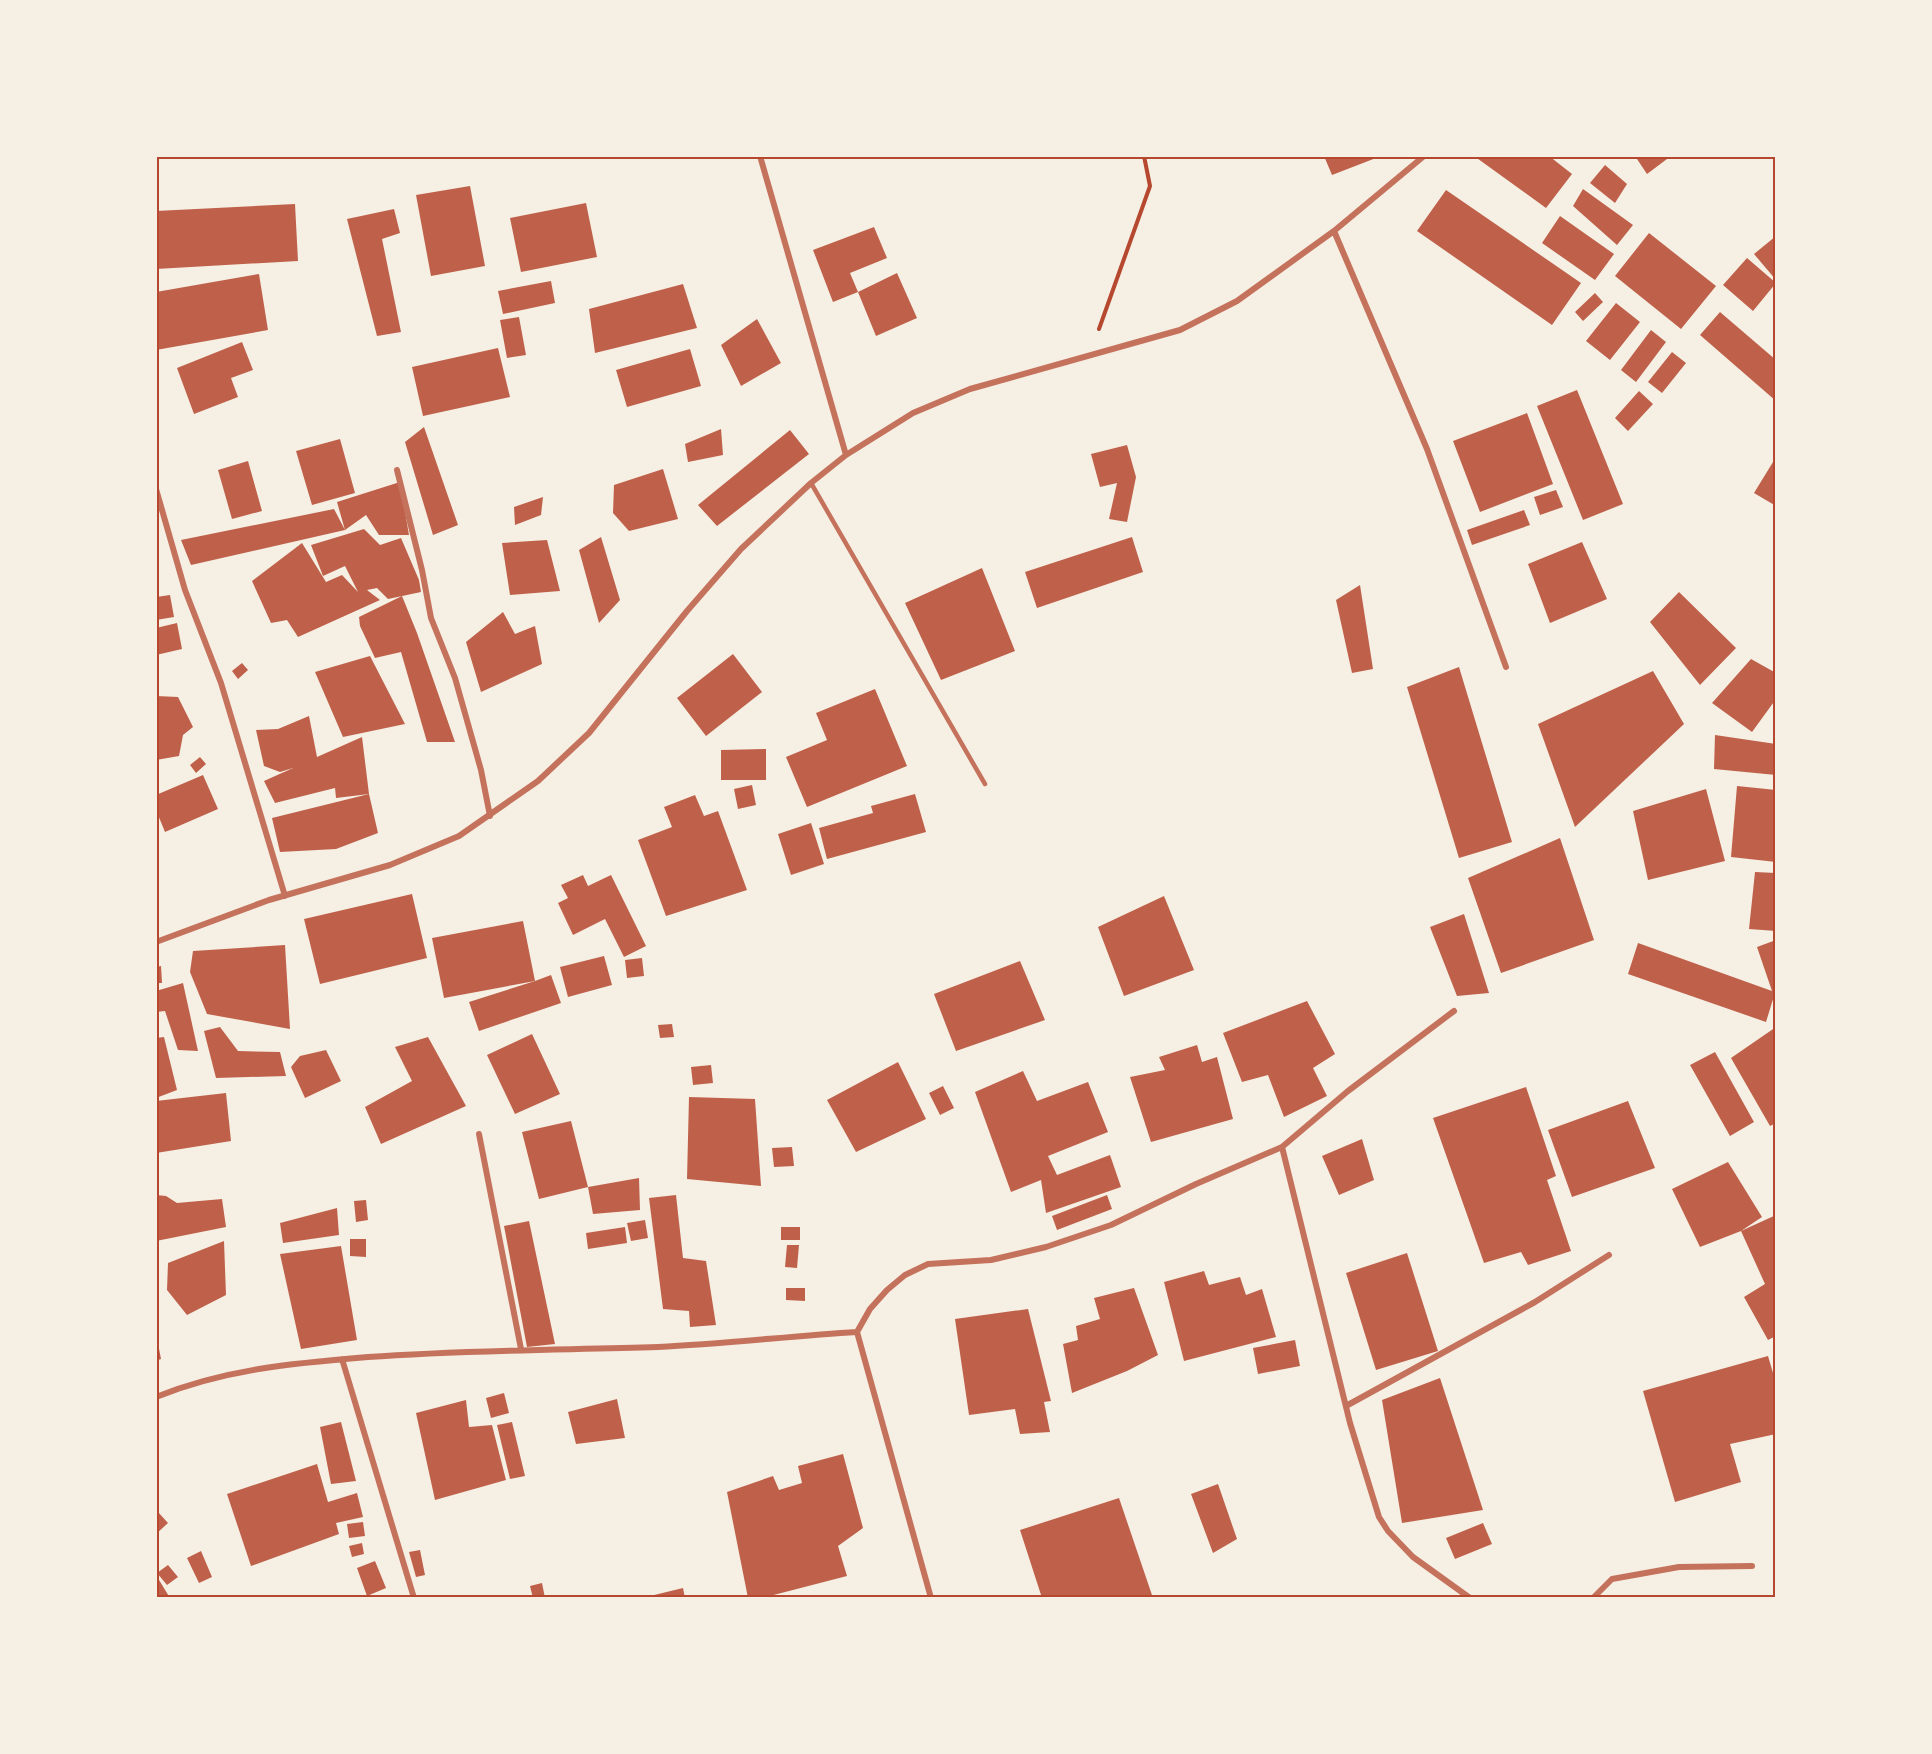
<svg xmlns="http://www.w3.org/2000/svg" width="1932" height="1754" font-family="Spectral,serif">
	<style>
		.building { fill: #bf614a }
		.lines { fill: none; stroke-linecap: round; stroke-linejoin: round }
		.path { stroke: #b5482f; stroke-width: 4 }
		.service { stroke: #c5725c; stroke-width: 4.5 }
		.minor { stroke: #c5725c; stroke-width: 6 }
		.neatline { fill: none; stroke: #b5482f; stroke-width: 2 }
	</style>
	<rect width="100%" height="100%" fill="#f6efe4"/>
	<!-- building -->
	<path class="building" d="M1324,156H1375L1376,158L1332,175Z
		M1474,156H1549L1572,174L1546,208Z
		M1635,156H1671L1647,174Z
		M1605,165L1627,184L1615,203L1590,183Z
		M470,186L485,266L431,276L416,195Z
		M1583,189L1633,225L1617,245L1573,206Z
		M1446,190L1581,283L1552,325L1417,231Z
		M586,203L597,257L521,272L510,218Z
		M295,204L298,261L156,269V211Z
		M394,209L400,233L382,239L401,332L377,336L347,219Z
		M1560,216L1614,254L1595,280L1542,243Z
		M874,227L887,258L850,273L858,292L833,302L813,250Z
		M1649,233L1716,286L1681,329L1615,276Z
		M1776,236V280L1754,254Z
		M1747,258L1776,283L1753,311L1723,285Z
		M897,273L917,318L876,336L858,292Z
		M259,274L268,330L156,350V292Z
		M551,281L555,303L503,314L498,291Z
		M683,284L697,328L595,353L589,309Z
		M1595,293L1603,302L1583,321L1575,312Z
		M1616,303L1640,322L1610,360L1586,341Z
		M1720,312L1776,360V401L1700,335Z
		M519,317L526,355L507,358L500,320Z
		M757,319L781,363L741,386L721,345Z
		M1651,330L1666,342L1636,382L1621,370Z
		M242,342L253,370L231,378L238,397L194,414L177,368Z
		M498,348L510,397L423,416L412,367Z
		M690,349L701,386L627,407L616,370Z
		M1672,352L1686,363L1662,393L1648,382Z
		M1577,390L1623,504L1583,520L1537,406Z
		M1639,391L1653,404L1628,431L1615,418Z
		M1527,413L1553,484L1480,512L1453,441Z
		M424,427L458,525L433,535L405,442Z
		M721,429L723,455L688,462L685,444Z
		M790,430L809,454L717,526L698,505Z
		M340,439L355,493L312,505L296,451Z
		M1127,445L1136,477L1127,522L1109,519L1117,483L1100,487L1091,454Z
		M248,461L262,511L232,519L218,470Z
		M1773,462L1776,463V506L1754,493Z
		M663,469L678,519L629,531L613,513L614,485Z
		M400,482L409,535H379L366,515L345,530L191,565L181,540L334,509L345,530L337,502Z
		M1556,490L1563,507L1540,515L1534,497Z
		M543,497L541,515L515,525L514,507Z
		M1524,510L1530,525L1472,545L1467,530Z
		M364,529L380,545L401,538L419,580L421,592L388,599L377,588L367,590L380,600L298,637L287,620L271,623L252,581L302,543L326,582L342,575L358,592L345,566L323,576L311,545Z
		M601,537L620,600L599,623L579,550Z
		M1132,537L1143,572L1037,608L1025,572Z
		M547,540L560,591L510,595L502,543Z
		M1582,542L1607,599L1550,623L1528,564Z
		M982,568L1015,651L941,680L905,603Z
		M1360,585L1373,669L1352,673L1336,600Z
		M1679,592L1736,648L1700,685L1650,622Z
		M170,595L174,617L156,620V597Z
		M402,596L417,633L455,742H427L401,652L375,658L360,626L359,617Z
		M503,612L515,634L535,626L542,664L481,692L466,642Z
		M177,623L182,649L156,655V628Z
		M733,654L762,692L706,736L677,698Z
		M370,656L405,724L343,737L315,672Z
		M1751,659L1776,673V699L1752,732L1712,703Z
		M242,663L248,670L238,679L232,671Z
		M1459,667L1512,842L1459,858L1407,687Z
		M1653,671L1684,724L1575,827L1538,724Z
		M875,689L907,766L807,807L786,757L827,740L816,713Z
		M156,696L178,697L193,727L183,735L179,756L156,760Z
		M309,716L317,757L362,737L369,794L336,798L335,788L275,803L264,781L293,768L280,772L264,766L256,730L278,729Z
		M1715,735L1776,744V775L1714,769Z
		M766,749V780H721V750Z
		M200,757L206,764L196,773L190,765Z
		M203,775L218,809L165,832L156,810V795Z
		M752,785L756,805L738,809L734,789Z
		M1737,786L1776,790V862L1731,857Z
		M1706,789L1725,861L1648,880L1633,811Z
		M369,794L378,833L336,849L280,852L272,818Z
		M915,794L926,832L827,859L819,828L873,813L871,806Z
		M695,795L704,816L718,811L747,890L666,916L638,840L672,827L664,807Z
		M811,823L824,864L791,875L778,834Z
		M1560,838L1594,940L1501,973L1468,878Z
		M1755,872L1776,873V931L1749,929Z
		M583,875L588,886L611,875L646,946L624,957L605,919L573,935L558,903L568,898L561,885Z
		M412,894L427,958L320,984L304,919Z
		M1164,896L1194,970L1124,996L1098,927Z
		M1464,914L1489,993L1457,996L1430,927Z
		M523,921L535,981L551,975L561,1003L479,1031L469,1002L535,981L444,998L432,938Z
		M1776,940V1000L1774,996L1766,1022L1628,974L1638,943L1772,991L1757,947Z
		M285,945L290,1029L207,1014L190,972L193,951Z
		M604,956L612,985L568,997L560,967Z
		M642,958L644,976L627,978L625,960Z
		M1020,961L1045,1020L956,1051L934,994Z
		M161,966L162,983H156V967Z
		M183,983L198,1051L178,1050L165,1011L156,1012V991Z
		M1307,1001L1335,1054L1313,1068L1327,1096L1284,1117L1268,1075L1242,1082L1223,1033Z
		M672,1024L674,1037L660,1038L658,1025Z
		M220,1027L238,1051L280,1052L286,1076L216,1078L204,1031Z
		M1776,1027V1123L1770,1126L1731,1058Z
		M532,1034L560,1094L515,1114L487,1055Z
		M164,1037L177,1090L156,1098V1038Z
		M428,1037L466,1106L381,1144L365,1107L412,1081L395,1047Z
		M1197,1045L1202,1062L1217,1057L1233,1119L1151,1142L1130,1077L1165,1070L1159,1057Z
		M326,1050L341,1081L305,1098L291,1067L300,1056Z
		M1715,1052L1754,1122L1730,1136L1690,1065Z
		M898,1062L926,1119L856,1152L827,1100Z
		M711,1065L713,1083L693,1085L691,1067Z
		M1023,1071L1037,1101L1088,1082L1108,1132L1048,1156L1057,1175L1110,1155L1121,1187L1046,1213L1041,1180L1011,1192L975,1092Z
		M943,1086L954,1108L940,1115L929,1093Z
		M1526,1087L1556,1176L1547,1180L1571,1251L1528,1265L1521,1252L1484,1263L1433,1118Z
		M226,1093L231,1141L156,1153V1101Z
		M689,1097L755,1099L761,1186L687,1179Z
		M1628,1101L1655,1168L1572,1197L1548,1130Z
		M571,1121L588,1187L539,1199L522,1132Z
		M1362,1139L1374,1180L1339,1195L1322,1156Z
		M792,1147L794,1166L774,1167L772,1148Z
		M1728,1162L1762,1217L1741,1231L1700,1247L1672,1189Z
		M639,1178L640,1210L593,1214L588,1187Z
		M156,1195L166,1196L177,1203L222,1199L226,1227L156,1241Z
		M676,1195L683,1258L706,1261L716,1325L690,1327L689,1311L663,1309L649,1198Z
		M1107,1195L1112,1209L1057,1230L1052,1216Z
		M366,1200L368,1220L356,1222L354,1201Z
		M337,1208L339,1235L283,1243L280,1223Z
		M1776,1215V1336L1768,1340L1744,1297L1765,1284L1741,1231Z
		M645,1220L648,1238L631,1241L627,1223Z
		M529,1221L555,1344L527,1347L504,1226Z
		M625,1227L627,1243L588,1249L586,1233Z
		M781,1227H800V1240H781Z
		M350,1239H366V1257L350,1256Z
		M224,1241L226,1295L187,1315L167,1290L168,1263Z
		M787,1245H799L797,1268L785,1267Z
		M341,1246L357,1340L301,1349L280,1254Z
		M1407,1253L1438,1351L1376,1370L1346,1273Z
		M1204,1271L1209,1285L1240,1277L1246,1295L1262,1289L1276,1337L1184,1361L1164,1282Z
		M786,1288H805V1301L786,1300Z
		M1134,1288L1158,1355L1127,1371L1072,1393L1063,1344L1078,1340L1076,1326L1100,1319L1094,1298Z
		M1028,1309L1051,1401L1044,1402L1050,1432L1020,1434L1015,1409L969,1415L955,1319Z
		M156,1333L161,1359L156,1361Z
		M1295,1340L1300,1366L1258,1374L1253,1348Z
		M1768,1356L1776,1383V1434L1730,1444L1741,1482L1675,1502L1643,1391Z
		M1440,1378L1483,1510L1402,1523L1382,1400Z
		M504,1393L509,1413L491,1418L486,1398Z
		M617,1399L625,1438L576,1444L568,1412Z
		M466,1400L469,1427L492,1425L506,1480L435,1500L416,1413Z
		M341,1422L356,1481L331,1484L320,1427Z
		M512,1422L525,1476L510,1479L497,1425Z
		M843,1454L863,1528L838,1546L847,1576L762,1598H748L727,1492L773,1476L779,1490L802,1483L798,1466Z
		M317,1464L328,1502L357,1493L363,1517L336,1523L339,1534L251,1566L227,1494Z
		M1218,1484L1237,1539L1213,1553L1191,1494Z
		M1119,1498L1153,1598H1042L1020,1530Z
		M158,1512L168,1523L156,1534V1514Z
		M363,1522L365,1536L349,1538L347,1524Z
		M1483,1523L1492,1544L1455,1559L1446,1538Z
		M362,1543L364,1554L352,1557L349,1546Z
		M420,1550L425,1575L416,1577L409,1552Z
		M201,1551L212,1577L199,1583L187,1558Z
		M375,1561L386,1588L367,1596L357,1568Z
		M168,1565L178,1577L167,1585L157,1573Z
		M156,1575L170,1598H156Z
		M542,1583L545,1598H533L530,1586Z
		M683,1588L685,1598H646V1597Z"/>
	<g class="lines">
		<!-- path -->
		<path class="path" d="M1099,329L1150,186L1144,156"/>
		<!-- service -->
		<path class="service" d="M811,483L985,784"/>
		<!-- minor -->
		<path class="minor" d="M760,156L846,455
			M1334,231L1427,449L1506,667
			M397,470L422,570L431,618L455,678L481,770L490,816
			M156,489L185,590L221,683L285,896
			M156,942L269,900L390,865L459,836L538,781L589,733L687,611L741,549L811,483L846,455L913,413L970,389L1180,330L1237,301L1334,231L1424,156
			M479,1134L521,1349
			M1282,1147L1350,1423L1379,1517L1388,1531L1413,1557L1470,1598
			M342,1359L414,1598
			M156,1397C225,1369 295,1363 368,1357C465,1350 561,1350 658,1347C725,1344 791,1336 857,1332
			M1346,1406L1535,1302L1609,1255
			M931,1598L857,1332L870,1309L887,1290L905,1275L928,1264L991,1260L1046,1247L1111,1225L1196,1184L1282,1147L1348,1091L1454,1011
			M1593,1598L1612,1579L1679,1567L1752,1566"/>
	</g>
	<!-- border -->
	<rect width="1932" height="1754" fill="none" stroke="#f6efe4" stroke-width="315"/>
	<rect x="158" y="158" width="1616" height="1438" class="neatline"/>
</svg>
